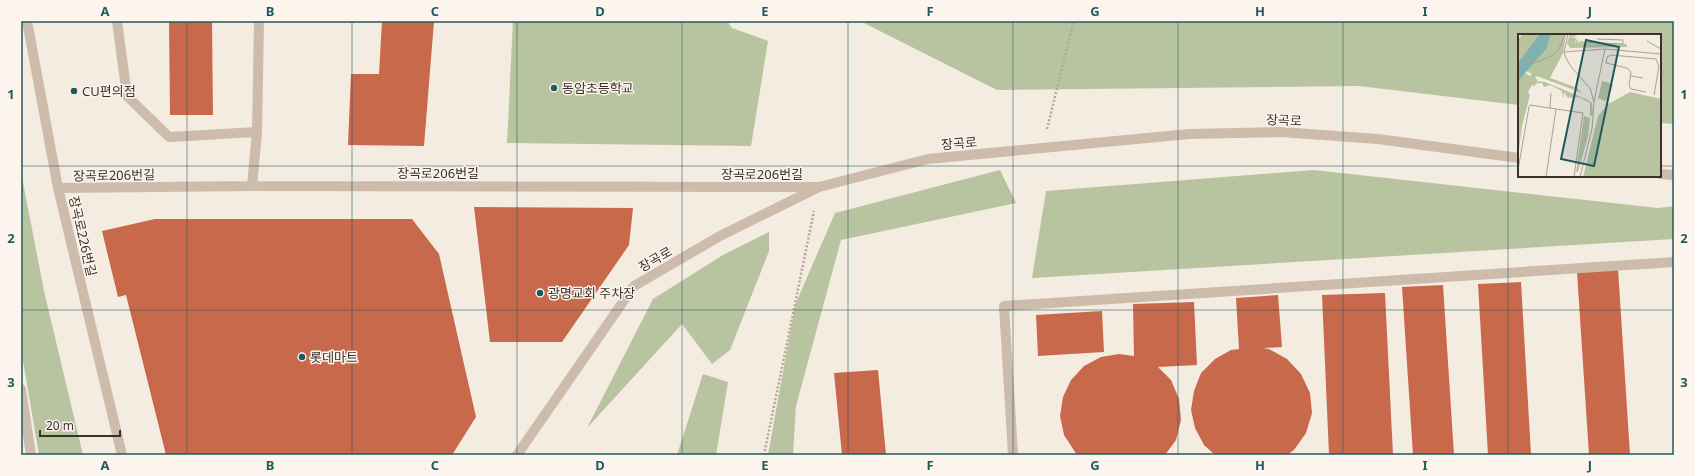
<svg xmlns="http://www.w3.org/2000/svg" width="1695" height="476" font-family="'Noto Sans','Noto Sans KR',sans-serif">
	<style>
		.green { fill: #b8c4a0 }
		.building { fill: #c8694b }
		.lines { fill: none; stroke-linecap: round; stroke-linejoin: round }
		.path { stroke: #b9a596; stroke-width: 2.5; stroke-dasharray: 2 2; stroke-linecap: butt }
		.minor { stroke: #cdbbac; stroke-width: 10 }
		.grid { fill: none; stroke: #1f5a5e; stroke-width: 1; stroke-opacity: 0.55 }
		.poi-dot { fill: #1f5a5e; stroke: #fbf5ee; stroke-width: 1.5 }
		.labels { text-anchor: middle; stroke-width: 3; stroke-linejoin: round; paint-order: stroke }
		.poi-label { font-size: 13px; fill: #3b302b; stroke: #fbf5ee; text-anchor: start }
		.street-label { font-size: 13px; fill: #3b302b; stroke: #fbf5ee }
		.inset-road { fill: none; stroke: #aaa098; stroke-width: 1 }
		.view { fill: #1f5a5e; fill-opacity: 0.15; stroke: #1f5a5e; stroke-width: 2 }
		.inset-edge { fill: none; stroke: #3b302b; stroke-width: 2 }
		.neatline { fill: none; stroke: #1f5a5e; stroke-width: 1.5 }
		.grid-label { font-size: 13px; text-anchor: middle; font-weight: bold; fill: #1f5a5e }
	</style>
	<rect width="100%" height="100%" fill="#f4ebe1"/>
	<!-- green -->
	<path class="green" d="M513,21H727L732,28L768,41L751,146L507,143Z
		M860,21H1674V124L1660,123V35H1519V105L1359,86L997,90Z
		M1000,170L1016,203L841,240L796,406L793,455H768L795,305L835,213Z
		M1314,170L1658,208L1674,206V239L1032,278L1046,191Z
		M21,172L44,291L83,455H39L21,349Z
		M769,232V251L730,350L712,364L682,324L587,428L653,299L723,255Z
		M703,374L728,382L716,455H677Z"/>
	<!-- building -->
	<path class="building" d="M169,21H212L213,115H170Z
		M382,21H434L424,146L348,145L351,74H379Z
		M474,207L633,208L629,245L562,342H490Z
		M155,219H412L439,254L476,417L452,455H166L126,295L118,297L102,231Z
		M1618,269L1630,455H1589L1577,272Z
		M1521,282L1531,455H1488L1478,284Z
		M1443,285L1454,455H1413L1402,287Z
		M1385,293L1393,455H1329L1322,295Z
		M1278,295L1282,347L1263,348L1269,349L1287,359L1301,374L1310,393L1312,413L1306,433L1294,450L1287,455H1215L1204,445L1195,428L1191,410L1194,391L1201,373L1215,359L1231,350L1239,349L1236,298Z
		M1194,302L1197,365L1158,367L1171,380L1179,399L1181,420L1176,440L1165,455H1077L1064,435L1060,416L1063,397L1071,380L1084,366L1101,357L1119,354L1134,356L1133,304Z
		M1102,311L1104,352L1038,356L1036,315Z
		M878,370L886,455H842L834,373Z"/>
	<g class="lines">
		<!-- path -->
		<path class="path" d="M1047,129L1073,24L1069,21
			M764,455L814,211"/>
		<!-- minor -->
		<path class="minor" d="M27,21L58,188L122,455
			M117,21L127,96L169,137L257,132L259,21
			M1660,174L1674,175
			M252,186L257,132
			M58,188L252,186L817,187
			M21,389L31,455
			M517,455L634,286L720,236L819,187L928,159L1189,134L1281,132L1378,139L1519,158
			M1013,455L1004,306L1674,262"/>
	</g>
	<!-- grid -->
	<path class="grid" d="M187,21V455M352,21V455M517,21V455M682,21V455M848,21V455M1013,21V455M1178,21V455M1343,21V455M1508,21V455M21,166H1519M1660,166H1674M21,310H1674"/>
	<!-- markers -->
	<g class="poi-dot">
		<circle cx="554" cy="88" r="4"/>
		<circle cx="74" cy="91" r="4"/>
		<circle cx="540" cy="293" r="4"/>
		<circle cx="302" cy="357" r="4"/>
	</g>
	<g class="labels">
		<!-- poi labels -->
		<g class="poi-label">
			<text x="562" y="93">동암초등학교</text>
			<text x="82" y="96">CU편의점</text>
			<text x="548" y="298">광명교회 주차장</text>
			<text x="310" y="362">롯데마트</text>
		</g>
		<!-- street labels -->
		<g class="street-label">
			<text transform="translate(1284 120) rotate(2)" y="5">장곡로</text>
			<text transform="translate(959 143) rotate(-5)" y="5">장곡로</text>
			<text x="438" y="178">장곡로206번길</text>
			<text x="762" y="179">장곡로206번길</text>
			<text transform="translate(114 175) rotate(-1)" y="5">장곡로206번길</text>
			<text transform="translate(83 236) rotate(77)" y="5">장곡로226번길</text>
			<text transform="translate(655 259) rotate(-30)" y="5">장곡로</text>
		</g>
	</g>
	<!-- overview -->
	<g transform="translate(1518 34)">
		<rect width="143" height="143" fill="#f4ebe1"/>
		<path d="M5,0H48L45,19L32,44L57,53L59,43L61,47L59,46V54L64,59L19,42L17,44L20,46L15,50L19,47L27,48L68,65L74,69L75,81L72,82V69L61,63L50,64L46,58L45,65L44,57L32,51L26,53L24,49H19L16,52L14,51L10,58L12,61L4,92L0,123V35L12,42L14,40L0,32V5ZM52,0L60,2L52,3L58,4L57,10L60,3V9L109,10V13L52,14L49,9ZM84,47L95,50L91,63L87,67L80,64ZM112,58L143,65V143H65L80,82L90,70ZM66,82L72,84L70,103L60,138H58Z" fill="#b8c4a0"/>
		<path d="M22,0H33L28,15L0,47V29Z" fill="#7fb0b2"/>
		<path class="inset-road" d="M50,0L46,18L48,24L54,34L72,54L76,68L74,95L62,143M129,7L143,15M61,8L105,10V6L79,5M46,18L87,15L143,20M0,27L16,29L34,22L41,15L47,0M113,42L125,44M128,58L113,55L111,51L113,38L109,34L88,29L89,23L93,21L138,25L141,32L136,61M76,67L87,15M32,74L33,59M0,136L11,73L12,71L38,75M28,143L38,75L65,79L56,143"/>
		<path class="view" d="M68,6L101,13L76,132L43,125Z"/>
		<rect width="143" height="143" class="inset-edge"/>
	</g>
	<!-- border -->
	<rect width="1695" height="476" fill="none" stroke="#fbf5ee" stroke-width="44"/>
	<!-- scale -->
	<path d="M40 430v6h80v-6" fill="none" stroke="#3b302b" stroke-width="2"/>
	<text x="46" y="430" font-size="12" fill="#3b302b" stroke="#fbf5ee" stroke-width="3" paint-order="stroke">20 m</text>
	<rect x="22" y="22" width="1651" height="432" class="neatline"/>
	<g class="grid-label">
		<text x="105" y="16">A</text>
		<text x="270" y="16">B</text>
		<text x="435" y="16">C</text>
		<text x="600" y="16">D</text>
		<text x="765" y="16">E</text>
		<text x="930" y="16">F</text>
		<text x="1095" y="16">G</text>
		<text x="1260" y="16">H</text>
		<text x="1425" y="16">I</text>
		<text x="1590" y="16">J</text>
		<text x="11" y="99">1</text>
		<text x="1684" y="99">1</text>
		<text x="11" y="243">2</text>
		<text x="1684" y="243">2</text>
		<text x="11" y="387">3</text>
		<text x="1684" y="387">3</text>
		<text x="105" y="470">A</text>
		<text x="270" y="470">B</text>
		<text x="435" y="470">C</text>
		<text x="600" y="470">D</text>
		<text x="765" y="470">E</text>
		<text x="930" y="470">F</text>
		<text x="1095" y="470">G</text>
		<text x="1260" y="470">H</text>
		<text x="1425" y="470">I</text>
		<text x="1590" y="470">J</text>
	</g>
</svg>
